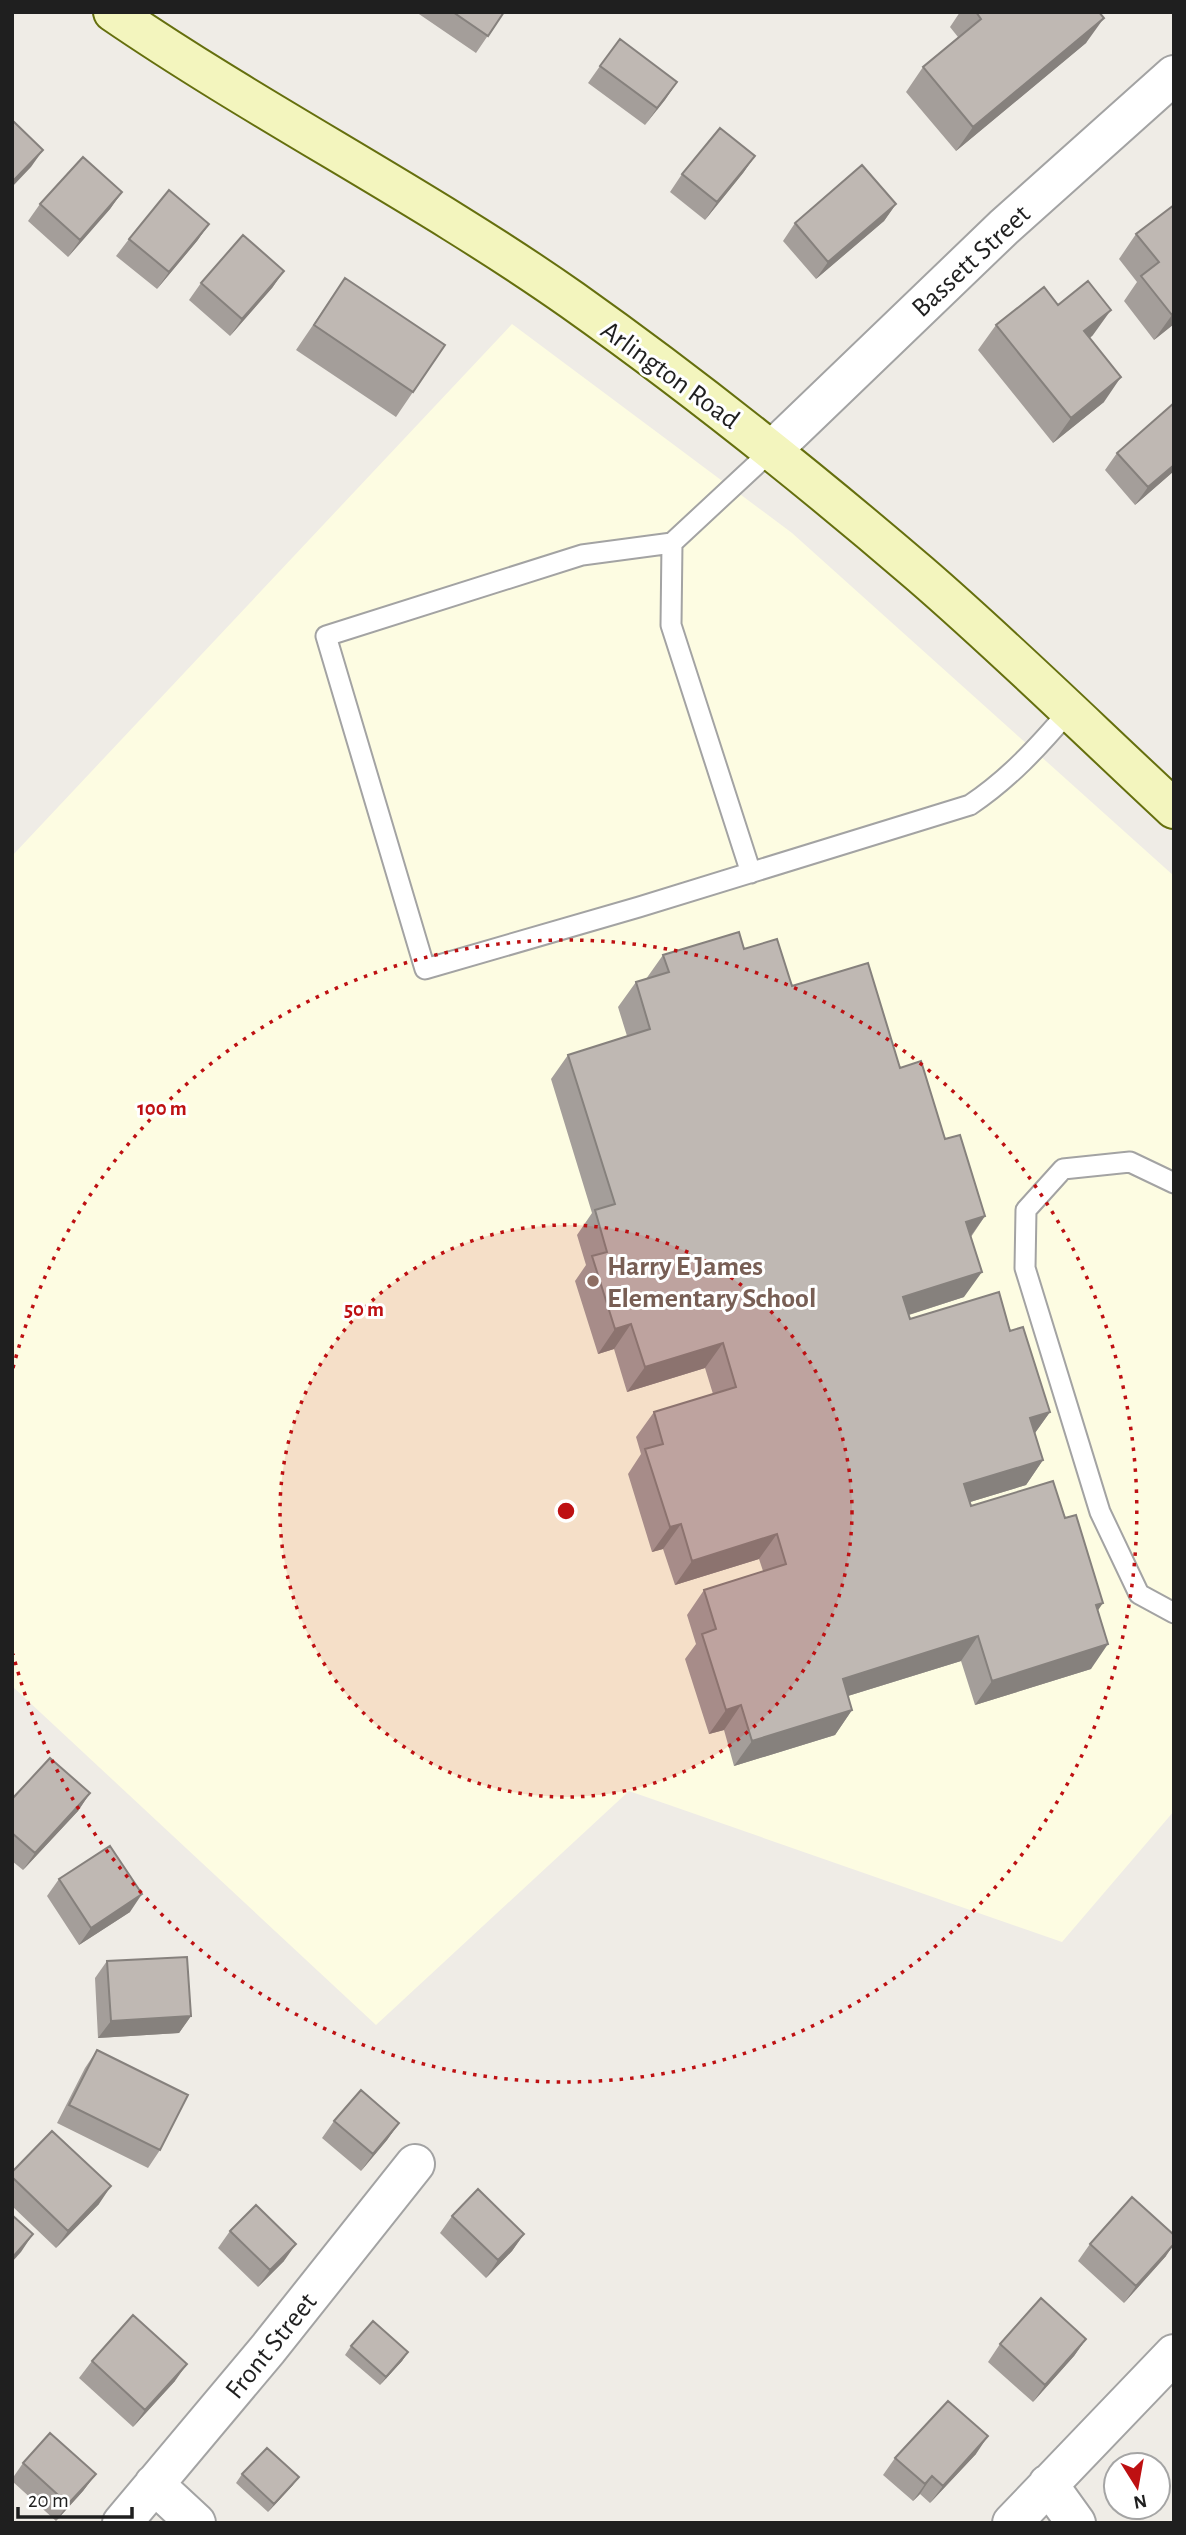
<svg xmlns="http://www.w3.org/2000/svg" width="1186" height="2535" font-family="'Alegreya Sans',sans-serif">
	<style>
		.education { fill: #fdfce2 }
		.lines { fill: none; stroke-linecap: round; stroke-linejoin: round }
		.lane-casing { stroke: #a3a3a3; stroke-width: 23 }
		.street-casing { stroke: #a3a3a3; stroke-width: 42 }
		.secondary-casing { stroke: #656f0e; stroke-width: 42 }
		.lane { stroke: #fff; stroke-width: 19 }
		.street { stroke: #fff; stroke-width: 38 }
		.secondary { stroke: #f3f5be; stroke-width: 38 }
		.wall { fill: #a49e9a }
		.shaded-wall { fill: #86817d }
		.building { fill: #bfb8b3; stroke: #86817d; stroke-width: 2 }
		.ring { fill: none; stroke: #be1012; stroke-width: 3.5; stroke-dasharray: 3.5 7 }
		.education-dot { fill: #8d6e63; stroke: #fff; stroke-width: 2.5 }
		.labels { text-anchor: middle; stroke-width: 6; stroke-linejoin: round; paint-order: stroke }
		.street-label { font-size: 28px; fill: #1f1f1f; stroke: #fff }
		.education-label { font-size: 28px; font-weight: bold; fill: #785e54; stroke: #fff; text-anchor: start }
		.centre { fill: #be1012; stroke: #fff; stroke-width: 3.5 }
		.ring-label { font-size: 21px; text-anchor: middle; font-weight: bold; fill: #be1012; stroke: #fff; stroke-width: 6; stroke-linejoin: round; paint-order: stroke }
	</style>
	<rect width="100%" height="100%" fill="#efece6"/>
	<!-- education -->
	<path class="education" d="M512,324L792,533L1174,876V1811L1062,1942L629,1791L376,2025L12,1686V856Z"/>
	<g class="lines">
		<!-- lane casing -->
		<g class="lane-casing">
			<path id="lane" d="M772,450L672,543L582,555L326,636L425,969L639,907L970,805C1009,779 1039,746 1069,711
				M672,543L671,625L751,873
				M1174,1183L1130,1162L1063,1169L1026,1210L1025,1268L1100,1512L1139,1594L1174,1613"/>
		</g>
		<!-- street casing -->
		<g class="street-casing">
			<path id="street" d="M772,450L1004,227L1174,75
				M154,2484L196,2523
				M1048,2484L1076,2523
				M122,2523L268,2349L415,2164
				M1012,2523L1174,2354"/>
		</g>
		<!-- secondary casing -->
		<g class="secondary-casing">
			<path id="secondary" d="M113,12C262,114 424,196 572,300C692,385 807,477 919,573C1006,648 1089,730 1174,809"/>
		</g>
		<!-- lane -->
		<use href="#lane" class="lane"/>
		<!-- street -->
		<use href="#street" class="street"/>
		<!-- secondary -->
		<use href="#secondary" class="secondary"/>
	</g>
	<!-- wall -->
	<path class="wall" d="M416,12H504L476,53Z
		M960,12H1099L1086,43L956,151L906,92L923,67L958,37L950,27Z
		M600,66L677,82L645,125L588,83Z
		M755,156L743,173L705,220L670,192L682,174Z
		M122,192L110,209L68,257L28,221L40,204Z
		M896,204L884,221L816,279L783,241L795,223Z
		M1174,205V324L1154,340L1124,301L1137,282L1119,259L1136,234Z
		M209,224L197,241L157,289L116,256L129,239Z
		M284,271L272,288L230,336L189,300L201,283Z
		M345,278L445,345L396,417L296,350Z
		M1058,305L1093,335L1090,338L1104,402L1053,443L978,350L996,325Z
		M1117,453L1174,471L1135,505L1105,470Z
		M744,949L900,1068L945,1139L985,1216L971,1237L964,1297L909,1315L910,1319L1010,1331L1050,1412L1035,1433L1043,1460L1026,1485L970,1502L971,1506L1065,1518L1098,1611L1091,1669L975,1705L961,1661L848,1696L852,1710L835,1735L734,1766L724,1730L709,1734L685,1659L696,1644L687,1615L704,1590L763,1571L759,1559L675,1585L663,1549L652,1552L628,1474L641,1454L636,1437L654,1412L713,1394L705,1368L627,1392L614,1349L598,1354L575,1281L586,1265L577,1235L592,1213L551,1079L568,1055L627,1036L618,1007L636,982L646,979L663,955Z
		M90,1793L78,1811L23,1870L12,1861V1799Z
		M59,1879L130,1912L79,1945L47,1896Z
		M107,1961L191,2016L179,2033L98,2038L95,1978Z
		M97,2050L160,2150L148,2168L57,2123L85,2068Z
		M334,2121L399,2123L387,2140L361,2171L322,2138Z
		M12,2172L99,2204L56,2248L12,2206Z
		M452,2216L524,2234L512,2251L486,2278L440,2233Z
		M230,2231L284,2261L258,2287L218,2248Z
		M1090,2244L1166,2256L1124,2303L1078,2261Z
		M1086,2339L1074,2356L1033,2402L988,2362L1000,2344Z
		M351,2346L408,2352L402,2361L380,2385L345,2355Z
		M92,2361L175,2381L133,2427L79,2378Z
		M976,2454L930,2503L920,2494L913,2501L883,2475L895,2458Z
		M23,2463L96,2474L83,2491L56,2521L12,2481V2479Z
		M242,2474L299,2477L292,2486L268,2512L236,2483Z"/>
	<!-- shaded-wall -->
	<path class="shaded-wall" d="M1104,18L1086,43L956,151L973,127Z
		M677,82L665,100L645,125L657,108Z
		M43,150L31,167L12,187V182Z
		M755,156L743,173L705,220L717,202Z
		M122,192L110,209L68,257L80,240Z
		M896,204L884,221L816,279L828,262Z
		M209,224L197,241L157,289L169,272Z
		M284,271L272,288L230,336L242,319Z
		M1111,310L1093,335L1067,356L1084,331Z
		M1174,313V324L1154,340L1172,315Z
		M1121,377L1104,402L1053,443L1071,418Z
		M1174,465V471L1135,505L1148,487Z
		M985,1216L967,1241L966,1222Z
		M982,1272L964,1297L886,1322L903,1297Z
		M631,1324L614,1349L598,1354L615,1329Z
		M723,1343L705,1368L627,1392L645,1367Z
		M1050,1412L1032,1437L1030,1418Z
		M1043,1460L1026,1485L947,1509L964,1484Z
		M681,1524L663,1549L652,1552L670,1527Z
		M777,1534L759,1559L675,1585L692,1561Z
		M1103,1603L1086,1628L1096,1605Z
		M978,1636L961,1661L825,1703L843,1679Z
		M1108,1644L1091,1669L975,1705L992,1681Z
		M741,1705L724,1730L709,1734L726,1710Z
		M852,1710L835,1735L734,1766L752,1741Z
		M90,1793L78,1811L23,1870L35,1853Z
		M142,1894L130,1912L79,1945L91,1928Z
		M191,2016L179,2033L98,2038L111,2021Z
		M399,2123L387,2140L361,2171L373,2154Z
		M111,2186L99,2204L56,2248L68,2231Z
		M33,2234L21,2252L12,2262V2258Z
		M524,2234L512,2251L486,2278L498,2260Z
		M296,2244L284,2261L258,2287L270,2270Z
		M1174,2244L1166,2256L1124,2303L1136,2286Z
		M1086,2339L1074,2356L1033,2402L1045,2385Z
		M408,2352L402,2361L380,2385L386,2377Z
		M187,2364L175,2381L133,2427L145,2410Z
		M988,2436L976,2454L930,2503L943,2486Z
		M96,2474L83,2491L56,2521L68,2504Z
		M932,2476L920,2494L913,2501L925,2484Z
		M299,2477L292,2486L268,2512L274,2504Z"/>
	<!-- building -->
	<path class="building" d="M453,12H504L488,36Z
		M976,12H1099L1104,18L973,127L923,67L981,19Z
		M620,39L677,82L657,108L600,66Z
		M12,120L43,150L12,182Z
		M720,128L755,156L717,202L682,174Z
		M83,157L122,192L80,240L40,204Z
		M862,165L896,204L828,262L795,223Z
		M169,190L209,224L169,272L129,239Z
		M1174,205V313L1172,315L1141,276L1159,262L1136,234Z
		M243,235L284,271L242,319L201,283Z
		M345,278L445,345L413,392L314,325Z
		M1088,281L1111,310L1084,331L1121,377L1071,418L996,325L1044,287L1058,305Z
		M1174,403V465L1148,487L1117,453Z
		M739,932L744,949L777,939L792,986L868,963L900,1068L921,1061L945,1139L960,1135L985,1216L966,1222L982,1272L903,1297L910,1319L999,1292L1010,1331L1023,1327L1050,1412L1030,1418L1043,1460L964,1484L971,1506L1053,1481L1065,1518L1076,1515L1103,1603L1096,1605L1108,1644L992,1681L978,1636L843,1679L852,1710L752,1741L741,1705L726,1710L702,1634L716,1629L704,1590L786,1564L777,1534L692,1561L681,1524L670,1527L645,1449L663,1444L654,1412L736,1387L723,1343L645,1367L631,1324L615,1329L592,1256L607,1252L595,1210L615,1204L568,1055L650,1029L636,982L669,972L663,955Z
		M50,1758L90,1793L35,1853L12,1833V1799Z
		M110,1846L142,1894L91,1928L59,1879Z
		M187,1957L191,2016L111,2021L107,1961Z
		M97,2050L188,2095L160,2150L69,2105Z
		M361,2090L399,2123L373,2154L334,2121Z
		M52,2131L111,2186L68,2231L12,2177V2172Z
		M478,2189L524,2234L498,2260L452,2216Z
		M1132,2197L1174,2235V2244L1136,2286L1090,2244Z
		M256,2205L296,2244L270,2270L230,2231Z
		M12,2215L33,2234L12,2258Z
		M1041,2298L1086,2339L1045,2385L1000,2344Z
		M133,2315L187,2364L145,2410L92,2361Z
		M373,2321L408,2352L386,2377L351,2346Z
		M948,2401L988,2436L943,2486L932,2476L925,2484L895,2458Z
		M50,2433L96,2474L68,2504L23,2463Z
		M267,2448L299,2477L274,2504L242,2474Z"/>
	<!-- distance rings -->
	<circle cx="566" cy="1511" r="286" fill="#be1012" fill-opacity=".12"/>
	<g class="ring">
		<circle cx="566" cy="1511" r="286"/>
		<path d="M13 1368A571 571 0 1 1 13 1654"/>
	</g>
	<!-- markers -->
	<circle class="education-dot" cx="593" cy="1281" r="7"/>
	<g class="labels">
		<!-- street labels -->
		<g class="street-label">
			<text transform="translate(970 260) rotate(-43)" y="10">Bassett Street</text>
			<text transform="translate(671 374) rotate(36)" y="10">Arlington Road</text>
			<text transform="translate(270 2345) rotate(-51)" y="10">Front Street</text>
		</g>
		<!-- education labels -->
		<g class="education-label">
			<text x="607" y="1275">Harry E James<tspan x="607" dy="32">Elementary School</tspan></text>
		</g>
	</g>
	<circle cx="566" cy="1511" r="10" class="centre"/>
	<g class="ring-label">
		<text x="162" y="1115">100 m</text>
		<text x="364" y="1316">50 m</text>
	</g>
	<!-- border -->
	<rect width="1186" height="2535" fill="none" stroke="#1f1f1f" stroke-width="28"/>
	<!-- north arrow -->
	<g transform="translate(1137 2486) rotate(169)"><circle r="33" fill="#ffffff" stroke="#a5a5a5" stroke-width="2"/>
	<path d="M0-5L12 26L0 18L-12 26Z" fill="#be1012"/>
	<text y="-10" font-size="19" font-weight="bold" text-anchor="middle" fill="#1f1f1f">N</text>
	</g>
	<!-- scale -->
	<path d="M18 2507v10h114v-10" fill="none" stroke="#1f1f1f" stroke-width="3.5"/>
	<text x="28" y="2507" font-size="21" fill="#1f1f1f" stroke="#ffffff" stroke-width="5" paint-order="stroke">20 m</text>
</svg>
